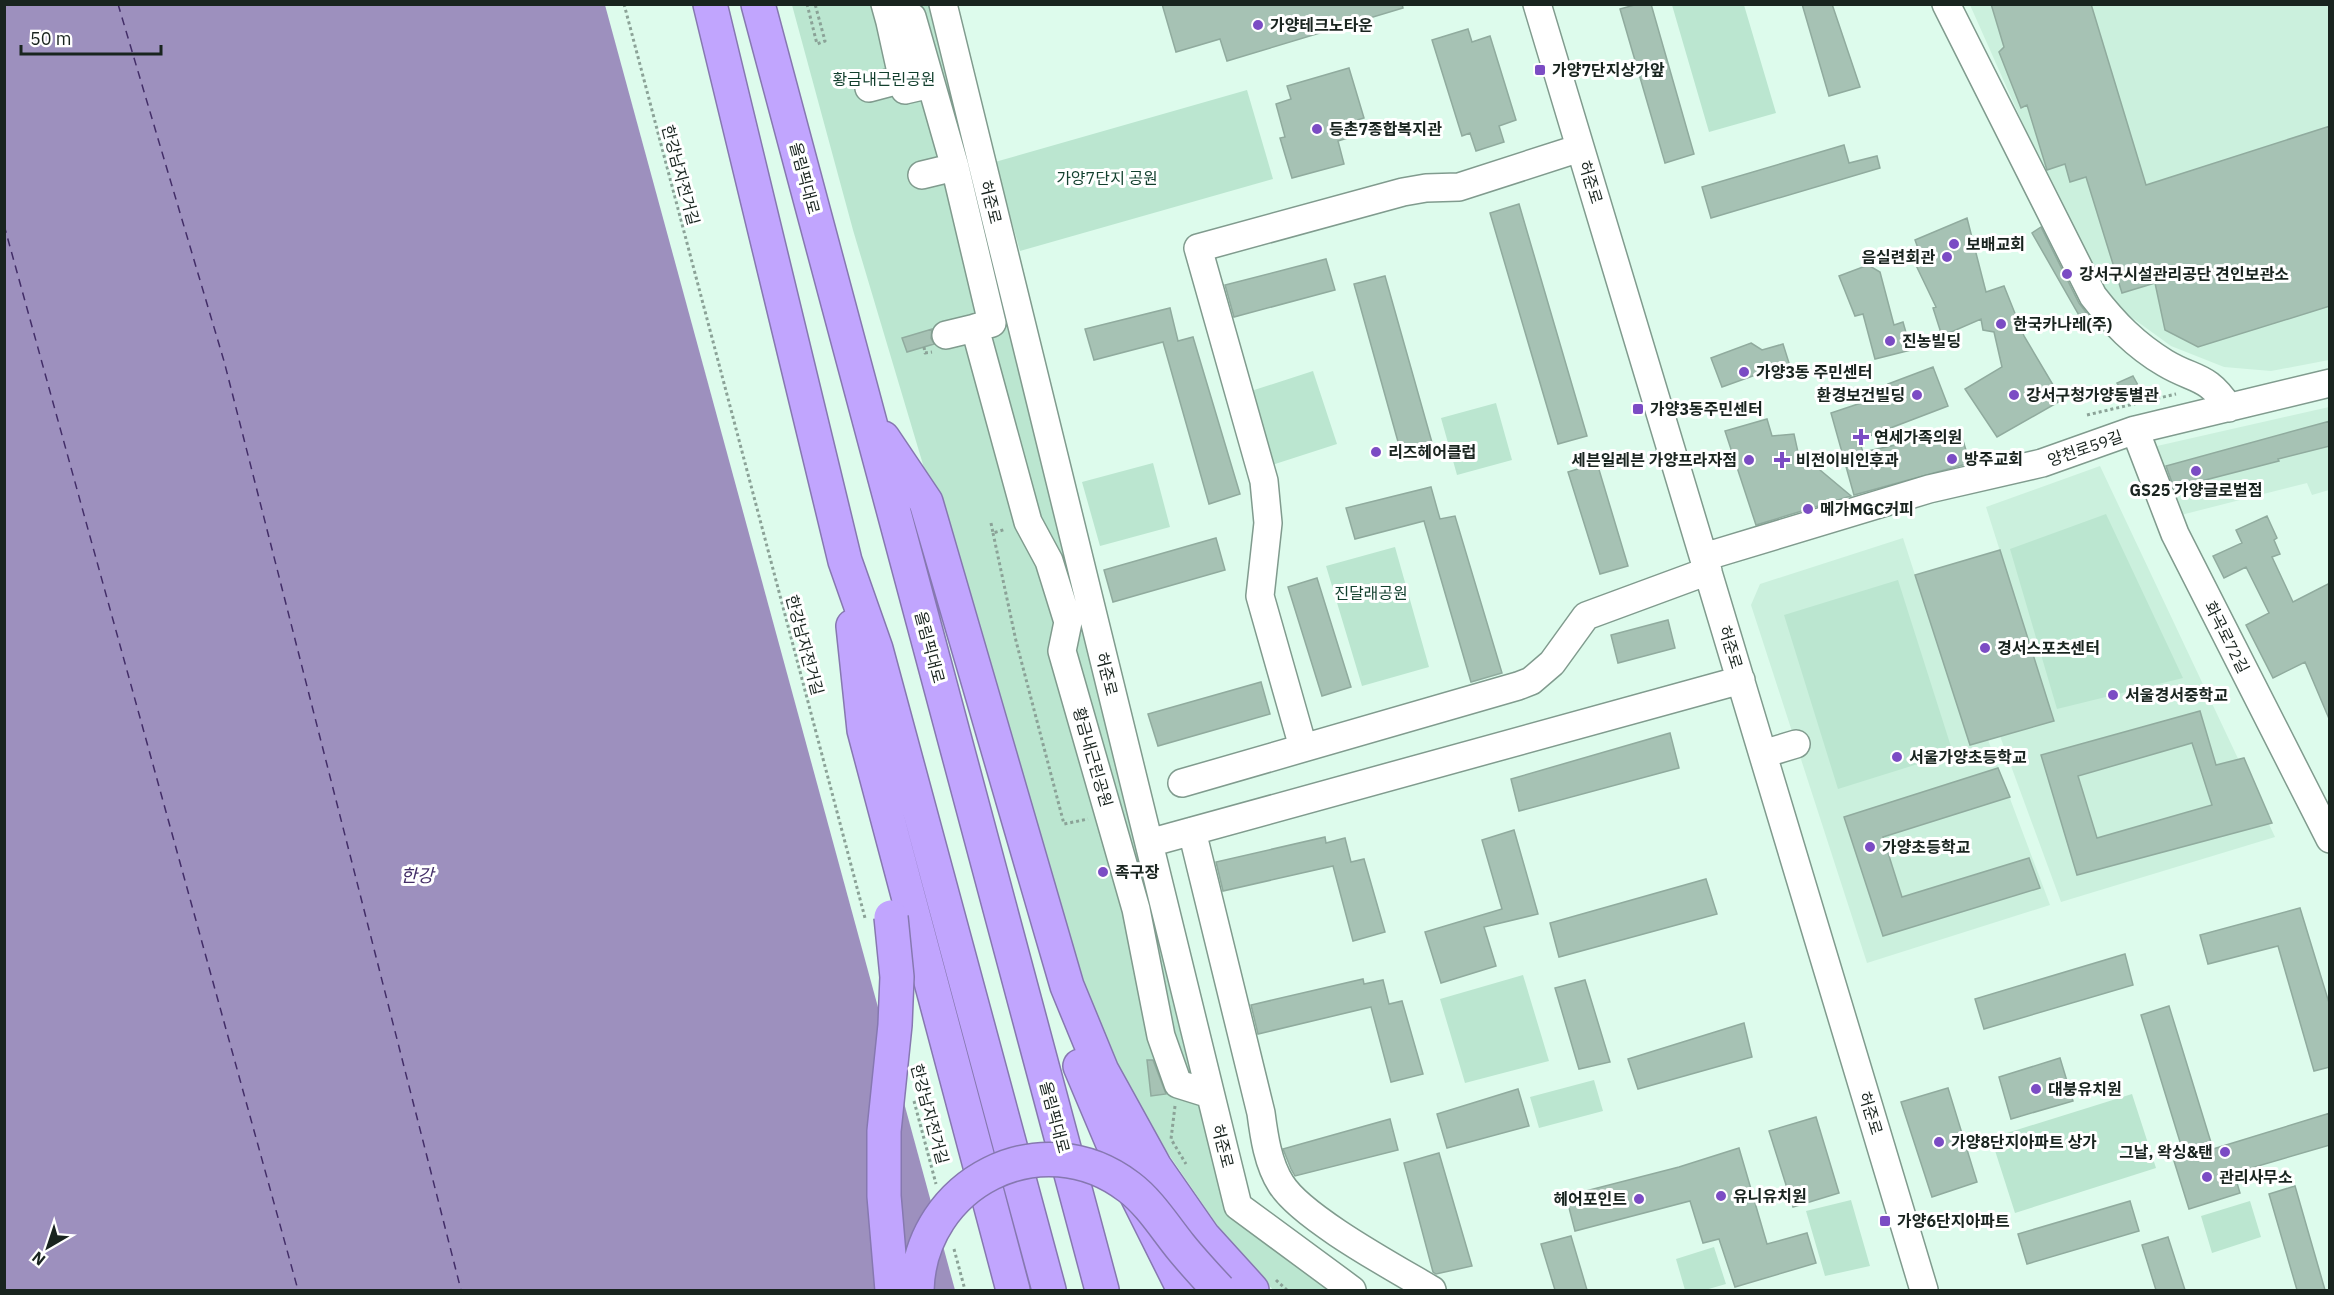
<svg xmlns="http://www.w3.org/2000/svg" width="2334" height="1295" font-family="'IBM Plex Sans','Noto Sans KR',sans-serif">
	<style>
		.built { fill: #cbf0dd }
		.green { fill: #bbe6d0 }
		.water { fill: #9d90be }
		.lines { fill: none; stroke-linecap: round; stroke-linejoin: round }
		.ferry { stroke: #432e68; stroke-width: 1.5; stroke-dasharray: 8 6; stroke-linecap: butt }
		.building { fill: #a6c2b4; stroke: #90ab9e; stroke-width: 1.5; fill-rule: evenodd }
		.minor-casing { stroke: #809b8e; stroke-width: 30 }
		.highway-casing { stroke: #8678b0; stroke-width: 36 }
		.path { stroke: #8ba297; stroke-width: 3; stroke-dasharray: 3 3; stroke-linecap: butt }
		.minor { stroke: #fff; stroke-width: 27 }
		.highway { stroke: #c1a5fe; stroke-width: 33 }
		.highway-bridge-casing { stroke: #8678b0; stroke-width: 36; stroke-linecap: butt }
		.highway-bridge { stroke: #c1a5fe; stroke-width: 33 }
		.poi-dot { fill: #7b4cc4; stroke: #fff; stroke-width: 2 }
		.labels { text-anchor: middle; stroke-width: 6; stroke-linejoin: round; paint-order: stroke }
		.poi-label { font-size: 16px; font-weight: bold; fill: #19241f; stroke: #fff; text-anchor: start }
		.park-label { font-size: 16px; fill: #113f2d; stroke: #fff }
		.street-label { font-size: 16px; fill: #19241f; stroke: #fff }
		.water-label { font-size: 18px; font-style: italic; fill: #432e68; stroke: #fff }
	</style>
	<rect width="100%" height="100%" fill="#ddfbec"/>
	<!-- built -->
	<path class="built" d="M1970,5H2329V360L2271,371L2224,367L2171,346L2109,301L2043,169Z
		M2329,407V490L2312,495L2307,483L2181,515L2157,446Z
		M2100,466L2275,837L2061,902L2000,736L2054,721L1986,507Z
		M1903,538L1970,744L1988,740L2050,905L1867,963L1751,605L1760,584Z"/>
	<!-- green -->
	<path class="green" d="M792,5H938L1234,1215L1341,1290H1273L1222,1232L1130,1098L1084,1004L853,230Z
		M1672,5H1744L1776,113L1709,132Z
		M1247,90L1273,179L1020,251L995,162Z
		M1313,371L1337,444L1272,465L1248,392Z
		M1496,403L1512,460L1457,475L1441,418Z
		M1153,463L1170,527L1100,546L1082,482Z
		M2106,514L2183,678L2057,709L2010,549Z
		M1395,547L1429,667L1362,686L1326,566Z
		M1898,580L1953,753L1838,789L1784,615Z
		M1523,975L1549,1061L1465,1083L1440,999Z
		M1594,1080L1603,1111L1539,1128L1530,1097Z
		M2132,1094L2156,1168L2015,1213L1991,1138Z
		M1851,1200L1870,1266L1825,1276L1806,1211Z
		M2250,1201L2261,1237L2212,1253L2201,1216Z
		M1714,1247L1726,1284L1705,1290H1685L1676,1259Z"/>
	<!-- water -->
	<path class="water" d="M5,5H605L955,1290H5Z"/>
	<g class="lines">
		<!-- ferry -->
		<path class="ferry" d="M118,4L224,361L461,1290
			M4,225L298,1290"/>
	</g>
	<!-- building -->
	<path class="building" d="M1162,4H1402L1403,8L1227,61L1220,39L1176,52Z
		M1638,4H1651L1694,154L1665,163L1620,9Z
		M1802,4H1832L1860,87L1829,96Z
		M1991,4H2091L2146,185L2330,126V306L2198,347L2165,330L2155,283L2122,293L2086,177L2070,182L2065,164L2047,170L2027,105L2021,108L1999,52L2004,47Z
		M1468,29L1472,42L1490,36L1516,120L1499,126L1504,142L1476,151L1470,133L1462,136L1432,40Z
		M1349,68L1364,118L1350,122L1354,136L1338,141L1344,164L1292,178L1280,138L1285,137L1276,104L1291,99L1287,86Z
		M1844,145L1849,163L1877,156L1880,168L1711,218L1702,187Z
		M1519,204L1587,436L1558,444L1490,213Z
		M1967,218L1986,292L2004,286L2024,336L2062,400L1997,437L1965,389L2002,367L1994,332L1983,330L1981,319L1942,336L1933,308L1936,307L1913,259L1920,254L1915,240Z
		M2041,227L2079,303L2092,320L2084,324L2032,233Z
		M1326,259L1335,290L1234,317L1225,285Z
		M1868,265L1880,272L1894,325L1903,322L1911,350L1875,359L1863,314L1855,316L1839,276Z
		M1385,276L1433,446L1402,456L1354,284Z
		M1170,308L1178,341L1193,337L1240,494L1209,504L1163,342L1094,360L1085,329Z
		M932,329L931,338L934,344L907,352L902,338Z
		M1751,343L1762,350L1783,344L1789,363L1722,387L1711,358Z
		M1933,367L1948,406L1859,440L1863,452L1960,431L1970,463L1854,495L1831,413L1891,393L1888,384Z
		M2133,376L2144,396L2128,401L2117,383Z
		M1767,419L1772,436L1794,434L1801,466L1814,465L1851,496L1756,525L1725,431Z
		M2330,421V446L2278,459L2279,461L2174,488L2166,466Z
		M1597,463L1628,566L1600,574L1568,472Z
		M1431,487L1440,519L1455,516L1502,673L1471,682L1424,521L1355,539L1346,508Z
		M2267,516L2277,538L2274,540L2280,554L2272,557L2293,602L2330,583V721L2305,662L2273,678L2246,625L2269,613L2246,567L2224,578L2213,556L2242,543L2236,530Z
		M1216,538L1225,570L1113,602L1104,570Z
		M2000,550L2054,721L1970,745L1915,575Z
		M1317,578L1351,687L1322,696L1288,587Z
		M1668,620L1675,648L1618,663L1611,635Z
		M1261,682L1270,714L1158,746L1148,714Z
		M2200,711L2216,765L2244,758L2272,823L2077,875L2041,755ZM2192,743L2212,805L2097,838L2078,776Z
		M1670,733L1679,768L1519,811L1511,779Z
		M1998,768L2010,797L1883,837L1902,897L2029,858L2040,888L1883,936L1844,817Z
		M1514,830L1538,914L1484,927L1496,966L1441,983L1425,932L1502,909L1482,840Z
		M1325,837L1326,843L1345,838L1351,862L1364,859L1385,932L1353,941L1333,866L1223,891L1216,862Z
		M1706,879L1717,914L1559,957L1550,923Z
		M2300,908L2330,1006V1067L2314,1071L2278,946L2208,964L2200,935Z
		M2125,954L2133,985L1984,1029L1975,999Z
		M1363,979L1364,984L1383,980L1389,1004L1402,1001L1423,1074L1391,1082L1371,1007L1258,1034L1251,1005Z
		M1585,980L1610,1062L1579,1069L1555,988Z
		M2169,1006L2213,1149L2330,1113V1145L2234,1173L2240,1193L2189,1209L2174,1161L2185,1158L2141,1015Z
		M1744,1023L1752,1057L1638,1089L1628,1059Z
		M2060,1058L2073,1101L2011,1119L1999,1077Z
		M1147,1060H1153L1166,1094L1151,1096Z
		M1948,1088L1977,1182L1932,1197L1901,1102Z
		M1518,1089L1529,1126L1447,1148L1437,1114Z
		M1816,1117L1839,1193L1793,1207L1769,1131Z
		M1390,1119L1398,1150L1295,1176L1291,1169L1283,1149Z
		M1739,1148L1767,1244L1807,1233L1816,1263L1735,1287L1719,1239L1703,1243L1690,1201L1575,1231L1566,1196L1679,1167Z
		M1439,1153L1472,1266L1436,1274L1433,1272L1404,1163Z
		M2295,1186L2325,1290H2297L2269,1194Z
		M2130,1201L2139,1231L2027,1264L2018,1234Z
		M1571,1236L1587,1290H1555L1541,1244Z
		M2168,1237L2185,1290H2156L2142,1245Z"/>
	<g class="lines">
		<!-- minor casing -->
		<g class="minor-casing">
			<path id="minor" d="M885,4L890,22L912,17L955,167L992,323L975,328L1028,522L1049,561L1068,622L1062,651L1136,909L1161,1036L1178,1084L1210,1094
				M943,4L1238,1206L1352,1290
				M1537,4L1924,1290
				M1946,4L2093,296C2114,323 2135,345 2165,363C2195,381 2207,374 2229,408
				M890,22L905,90L931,84
				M869,88L903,79
				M922,175L955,167
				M946,335L975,328
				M2135,430L2175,534L2330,839
				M1704,557L1929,489L2042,463L2135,430L2330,383
				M1303,747L1260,596L1268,523L1264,481L1198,248L1403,192L1426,188L1459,187L1580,148
				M1763,754L1796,744
				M1182,783L1518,686L1531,681L1552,663L1586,616L1708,571
				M1192,831L1261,1113C1264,1136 1268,1164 1281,1184C1302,1218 1395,1268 1432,1290
				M1149,843L1741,680"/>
		</g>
		<!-- highway casing -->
		<g class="highway-casing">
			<path id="highway" d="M710,4L845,561L876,649L1049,1290
				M758,4L1102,1290
				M883,438L926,502L1067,986L1102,1071L1155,1167L1203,1236L1252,1290
				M853,626L864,730L1013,1290
				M1080,1066L1124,1170L1184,1290"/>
		</g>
		<!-- path -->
		<path class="path" d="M624,4L865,918
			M807,4L817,44L825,41L815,4
			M924,347L925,353L932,352
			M2087,415L2176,394
			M991,523L993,533L1006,529
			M993,533L1016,641L1064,824L1088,819
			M914,1101L936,1184
			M1175,1106L1171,1139L1186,1164
			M954,1249L965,1290
			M1276,1280L1287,1290"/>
		<!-- minor -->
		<use href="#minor" class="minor"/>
		<!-- highway -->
		<use href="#highway" class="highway"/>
		<!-- highway-bridge casing -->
		<g class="highway-bridge-casing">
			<path id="highway-bridge" d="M891,917L897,977L895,1025L884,1131V1196L892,1290
				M917,1290C920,1183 1041,1120 1129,1187C1149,1202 1164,1226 1180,1246C1192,1261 1206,1276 1219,1290"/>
		</g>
		<!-- highway-bridge -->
		<use href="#highway-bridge" class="highway-bridge"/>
	</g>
	<!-- markers -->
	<g class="poi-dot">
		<circle cx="1258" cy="25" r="6"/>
		<rect x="1534" y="64" width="12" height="12" rx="3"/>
		<circle cx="1317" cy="129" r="6"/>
		<circle cx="1954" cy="244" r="6"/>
		<circle cx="1947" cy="257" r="6"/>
		<circle cx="2067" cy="274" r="6"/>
		<circle cx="2001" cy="324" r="6"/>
		<circle cx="1890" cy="341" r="6"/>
		<circle cx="1744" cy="372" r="6"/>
		<circle cx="1917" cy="395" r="6"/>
		<circle cx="2014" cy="395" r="6"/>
		<rect x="1632" y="403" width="12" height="12" rx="3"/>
		<path d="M1858 428h6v6h6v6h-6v6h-6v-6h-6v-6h6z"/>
		<circle cx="1376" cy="452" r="6"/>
		<circle cx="1952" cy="459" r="6"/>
		<circle cx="1749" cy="460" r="6"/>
		<path d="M1779 451h6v6h6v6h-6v6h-6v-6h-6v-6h6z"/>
		<circle cx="2196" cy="471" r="6"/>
		<circle cx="1808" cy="509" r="6"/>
		<circle cx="1985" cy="648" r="6"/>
		<circle cx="2113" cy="695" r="6"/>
		<circle cx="1897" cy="757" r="6"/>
		<circle cx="1870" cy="847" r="6"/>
		<circle cx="1103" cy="872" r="6"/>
		<circle cx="2036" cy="1089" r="6"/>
		<circle cx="1939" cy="1142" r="6"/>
		<circle cx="2225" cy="1152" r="6"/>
		<circle cx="2207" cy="1177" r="6"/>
		<circle cx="1721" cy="1196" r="6"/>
		<circle cx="1639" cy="1199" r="6"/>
		<rect x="1879" y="1215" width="12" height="12" rx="3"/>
	</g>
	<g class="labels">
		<!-- poi labels -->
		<g class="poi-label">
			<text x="1270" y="31">가양테크노타운</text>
			<text x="1552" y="76">가양7단지상가앞</text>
			<text x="1329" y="135">등촌7종합복지관</text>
			<text x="1966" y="250">보배교회</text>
			<text x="1935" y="263" text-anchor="end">음실련회관</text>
			<text x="2079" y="280">강서구시설관리공단 견인보관소</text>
			<text x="2013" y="330">한국카나레(주)</text>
			<text x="1902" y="347">진농빌딩</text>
			<text x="1756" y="378">가양3동 주민센터</text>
			<text x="1905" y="401" text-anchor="end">환경보건빌딩</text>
			<text x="2026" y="401">강서구청가양동별관</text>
			<text x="1650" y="415">가양3동주민센터</text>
			<text x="1874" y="443">연세가족의원</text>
			<text x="1388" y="458">리즈헤어클럽</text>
			<text x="1964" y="465">방주교회</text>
			<text x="1737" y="466" text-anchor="end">세븐일레븐 가양프라자점</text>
			<text x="1796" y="466">비전이비인후과</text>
			<text x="2196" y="496" text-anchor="middle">GS25 가양글로벌점</text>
			<text x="1820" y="515">메가MGC커피</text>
			<text x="1997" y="654">경서스포츠센터</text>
			<text x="2125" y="701">서울경서중학교</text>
			<text x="1909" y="763">서울가양초등학교</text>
			<text x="1882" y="853">가양초등학교</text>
			<text x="1115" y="878">족구장</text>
			<text x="2048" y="1095">대붕유치원</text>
			<text x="1951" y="1148">가양8단지아파트 상가</text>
			<text x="2213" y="1158" text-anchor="end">그날, 왁싱&amp;탠</text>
			<text x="2219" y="1183">관리사무소</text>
			<text x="1733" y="1202">유니유치원</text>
			<text x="1627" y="1205" text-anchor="end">헤어포인트</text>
			<text x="1897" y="1227">가양6단지아파트</text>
		</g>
		<!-- park labels -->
		<g class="park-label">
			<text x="884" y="85">황금내근린공원</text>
			<text x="1107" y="184">가양7단지 공원</text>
			<text x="1371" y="599">진달래공원</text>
		</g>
		<!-- street labels -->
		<g class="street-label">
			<text transform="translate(681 175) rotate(75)" y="6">한강남자전거길</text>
			<text transform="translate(805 178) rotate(75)" y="6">올림픽대로</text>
			<text transform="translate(1591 182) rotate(73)" y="6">허준로</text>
			<text transform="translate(991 202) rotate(76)" y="6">허준로</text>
			<text transform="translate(2085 448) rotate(-19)" y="6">양천로59길</text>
			<text transform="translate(2227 637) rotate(63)" y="6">화곡로72길</text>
			<text transform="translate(805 645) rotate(75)" y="6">한강남자전거길</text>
			<text transform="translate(930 647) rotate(75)" y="6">올림픽대로</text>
			<text transform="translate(1731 647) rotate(73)" y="6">허준로</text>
			<text transform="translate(1107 674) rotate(76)" y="6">허준로</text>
			<text transform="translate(1093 757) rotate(74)" y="6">황금내근린공원</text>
			<text transform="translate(1871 1113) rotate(73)" y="6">허준로</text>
			<text transform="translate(930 1114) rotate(75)" y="6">한강남자전거길</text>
			<text transform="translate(1055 1117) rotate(75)" y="6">올림픽대로</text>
			<text transform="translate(1223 1146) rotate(76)" y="6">허준로</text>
		</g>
		<!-- water labels -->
		<g class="water-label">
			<text x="417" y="882">한강</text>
		</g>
	</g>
	<!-- border -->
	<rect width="2334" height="1295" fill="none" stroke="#19241f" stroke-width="12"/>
	<!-- north arrow -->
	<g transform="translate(48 1247) rotate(219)" stroke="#ffffff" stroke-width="4.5" paint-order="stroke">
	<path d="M0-4.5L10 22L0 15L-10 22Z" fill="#19241f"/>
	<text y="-9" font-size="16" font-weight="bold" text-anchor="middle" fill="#19241f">N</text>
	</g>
	<!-- scale -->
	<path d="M21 45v9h140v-9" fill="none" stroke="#19241f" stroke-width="3"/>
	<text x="30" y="45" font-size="18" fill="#19241f" stroke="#ffffff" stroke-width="4.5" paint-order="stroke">50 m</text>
</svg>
